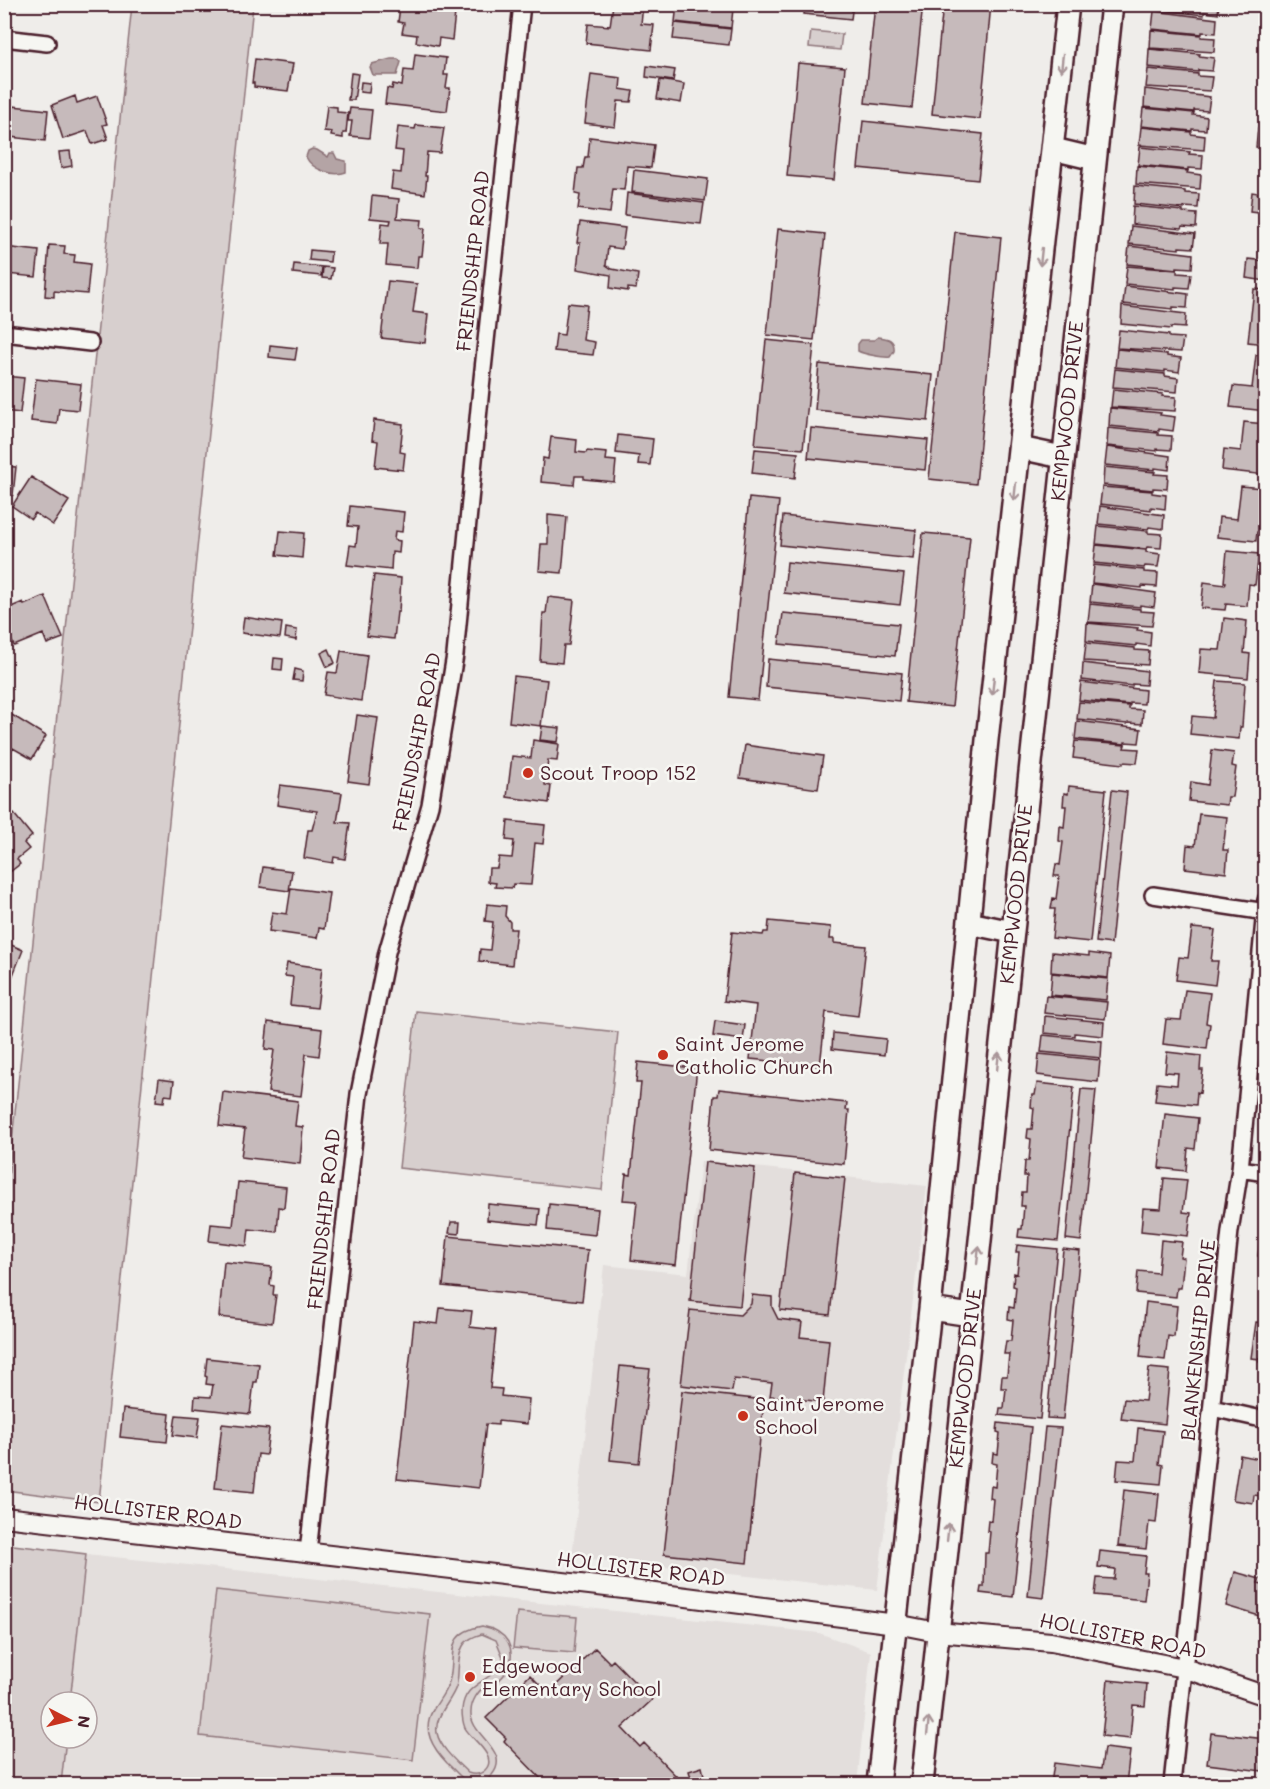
<svg xmlns="http://www.w3.org/2000/svg" width="1270" height="1789" font-family="Mali,sans-serif">
	<style>
		.built { fill: #e3dedc }
		.green { fill: #d7cfce; stroke: #90777c; stroke-width: 1.5; fill-rule: evenodd }
		.water { fill: #b4a4a5; stroke: #8a6f74; stroke-width: 1.5 }
		.building { fill: #c6babb; stroke: #4a1f2b; stroke-width: 1.5 }
		.lines { fill: none; stroke-linecap: round; stroke-linejoin: round }
		.minor-casing { stroke: #4a1f2b; stroke-width: 20 }
		.tertiary-casing { stroke: #4a1f2b; stroke-width: 22 }
		.secondary-casing { stroke: #4a1f2b; stroke-width: 26 }
		.minor { stroke: #f6f6f2; stroke-width: 15 }
		.tertiary { stroke: #f6f6f2; stroke-width: 18 }
		.secondary { stroke: #f6f6f2; stroke-width: 21 }
		.oneway { stroke: #a99598 }
		.poi-dot { fill: #c8321e; stroke: #f6f6f2; stroke-width: 2 }
		.labels { text-anchor: middle; stroke-width: 5; stroke-linejoin: round; paint-order: stroke }
		.street-label { font-size: 20px; fill: #4a1f2b; stroke: #f6f6f2 }
		.poi-label { font-size: 20px; fill: #4a1f2b; stroke: #f6f6f2; text-anchor: start }
	</style>
	<rect width="100%" height="100%" fill="#efedea"/>
	<filter id="ink" filterUnits="userSpaceOnUse"><feTurbulence type="fractalNoise" baseFrequency=".0167" numOctaves="2"/><feDisplacementMap in="SourceGraphic" scale="12" xChannelSelector="R" yChannelSelector="G"/><feConvolveMatrix kernelMatrix="1 2 1 2 8 2 1 2 1" color-interpolation-filters="sRGB"/></filter>
	<g filter="url(#ink)">
		<!-- built -->
		<path class="built" d="M701,1161L927,1186L877,1590L572,1557L604,1265L688,1274Z
			M86,1554L819,1633L871,1652L857,1784H61L66,1738H87V1702H70Z"/>
		<!-- green -->
		<path class="green" d="M132,5H253L99,1502L5,1490V1207Z
			M811,31L842,34L840,50L809,47Z
			M416,1011L618,1032L602,1190L399,1168Z
			M5,1544L86,1554L70,1702H51V1738H66L61,1784H5Z
			M216,1590L430,1614L413,1760L200,1736Z
			M517,1612L577,1617L574,1653L513,1648Z
			M482,1626C493,1628 502,1632 508,1642C515,1655 510,1671 499,1680C496,1683 491,1683 487,1685C478,1690 471,1702 471,1712C469,1735 512,1751 492,1775C487,1781 479,1784 471,1783C462,1781 454,1769 447,1763C433,1748 421,1730 433,1710C439,1700 445,1693 449,1682C457,1655 442,1634 482,1626ZM482,1634L496,1640L503,1657C497,1683 464,1679 462,1710C462,1715 463,1723 465,1728C471,1739 499,1757 485,1770C480,1775 474,1775 468,1773C458,1763 440,1748 437,1733C434,1716 451,1702 456,1687C460,1674 456,1658 463,1646C467,1639 474,1636 482,1634Z"/>
		<!-- water -->
		<path class="water" d="M391,59H398L401,62L397,75H373L370,67L372,64Z
			M312,149L317,150L328,157L330,153H334L337,159L346,161V172C334,177 312,170 306,157L308,151Z
			M878,337C888,338 895,339 894,351L890,357C884,358 863,354 858,351V344L861,340H874Z"/>
		<!-- building -->
		<path class="building" d="M382,4H456L452,40L439,38L438,46L416,42L417,35L402,33L404,23L398,22L400,7Z
			M613,4L643,5L641,24L654,25L651,50L586,43L588,24L610,26Z
			M677,4L733,9L731,28L675,22Z
			M805,4H853L851,19L804,14Z
			M875,4H923L912,108L865,103Z
			M943,4H991L980,119L932,114Z
			M1154,4H1219L1218,14L1204,12V15L1153,9Z
			M1154,11L1217,19L1216,33L1202,32V34L1152,29Z
			M675,23L731,29L729,45L673,39Z
			M1151,30L1201,35V37L1215,38L1214,52L1150,48Z
			M1149,49L1200,54L1199,56L1214,58L1212,71L1198,70V72L1148,67Z
			M415,54L446,58L444,75H448L446,88H450L447,111L385,104L387,88L392,89L393,84L402,86L404,70L413,71Z
			M255,59L293,64L288,91L254,87V83H252Z
			M798,63L845,67L834,180L787,176Z
			M647,66L675,70L673,81L646,77Z
			M1148,69L1198,74V76L1212,77L1210,91L1146,87Z
			M351,73L358,74L354,100H348Z
			M591,74L621,78L620,89L633,91L631,102L618,101L615,127L585,123Z
			M660,80L684,84L681,103L657,99Z
			M361,82L370,83L369,93L360,92Z
			M1145,89L1210,97L1208,111L1194,110V112L1144,107Z
			M75,96L77,103L97,96L107,124L103,125L108,139L92,144L87,131L63,139L52,105Z
			M13,106L48,110L45,141L10,137Z
			M327,106L337,107V112L348,113L346,133H343V138L331,136L332,132L324,131Z
			M350,108L372,110L369,138L350,136L352,121H348Z
			M1143,108L1194,113L1193,115L1207,117L1206,130L1192,129V131L1141,126Z
			M863,121L983,134L978,180L858,168Z
			M416,125L444,128L440,153L427,152L425,176H427L425,194L391,189L393,172L401,173L403,151L395,150L398,127L415,129Z
			M1141,127L1191,132V134L1205,136L1204,150L1139,145Z
			M1258,128H1266V148L1256,147Z
			M590,137L654,145L651,168L627,166L624,190L613,189L610,213L578,209L580,195L575,194L578,168H583L585,157H588Z
			M1140,147L1190,152L1189,154L1203,155L1202,169L1188,168V170L1138,165Z
			M70,151L72,166L61,168L59,152Z
			M1137,166L1188,171L1187,173L1201,175L1200,189L1136,184Z
			M634,170L708,179L705,201L632,192Z
			M1266,178V213L1250,211L1252,192L1264,194Z
			M1135,186L1185,191V193L1199,194L1198,208L1184,207V209L1134,204Z
			M627,193L704,203L701,224L625,215Z
			M372,196L399,199L397,218L422,220L421,228H425L422,256H418L417,268L386,265L388,244H380L382,223L390,224L391,220L370,218Z
			M1133,206L1183,211V213L1197,214L1196,228L1182,227L1181,229L1132,224Z
			M580,222L625,228L622,249L608,247L606,265L612,269L638,274L636,289L628,288V291L610,288L611,275L577,269L580,243H577Z
			M1131,226L1195,234L1193,248L1179,247V249L1129,244Z
			M778,229L825,234L814,340L767,335Z
			M955,232L1001,237L976,484L929,479Z
			M49,245L65,246L64,254L75,255L74,262L90,264L87,294L54,291V297L45,296Z
			M1129,246L1193,254L1192,268L1177,267V269L1127,264Z
			M4,247L39,251L36,277L7,274L6,284H4Z
			M310,250L331,252L330,262L309,260Z
			M1248,259L1266,261V281L1246,278Z
			M294,264L322,267L321,276L293,273Z
			M1127,266L1177,270V273L1191,274L1189,288L1175,287V289L1125,284Z
			M323,267L333,268L331,279L322,278Z
			M388,281L417,284L413,312L428,314L425,343L381,338Z
			M1125,286L1188,294L1187,308L1173,307V309L1123,304Z
			M1254,289L1266,290V344L1248,342Z
			M568,303L587,305L583,340L595,342L593,355L554,351L556,334L564,335Z
			M1122,306L1186,314L1185,328L1171,327V329L1121,324Z
			M1119,330L1169,335V337L1183,338L1181,352L1117,348Z
			M766,340L814,345L803,449L755,445Z
			M270,345L297,348L295,360L269,357Z
			M1117,349L1167,354V356L1181,358L1179,372L1165,370V372L1115,367Z
			M1256,355L1266,356V411L1230,407L1233,386L1252,388Z
			M819,364L933,375L928,421L815,410Z
			M1115,369L1165,374V376L1178,378L1177,392L1113,387Z
			M4,376L24,378L20,413L4,411Z
			M36,379L81,384L78,410L59,408L57,424L31,421Z
			M1113,389L1163,394L1162,396L1176,397L1175,411L1111,407Z
			M1110,408L1161,413L1160,415L1175,417L1173,431L1159,429V431L1109,426Z
			M374,420L403,424L400,452L405,453L403,470L375,467L378,441L372,440Z
			M1244,422L1266,424V475L1222,470L1224,449L1241,451Z
			M811,428L928,440L925,470L808,458Z
			M1108,428L1158,433V435L1172,436L1171,450L1157,449V451L1107,446Z
			M618,435L653,439L650,465L638,464L639,456L616,453Z
			M551,437L577,440L576,452L586,453L587,451L607,453L606,460L616,461L614,482L584,479V476H575L574,485L541,482L543,458L548,459Z
			M1107,447L1170,456L1169,470L1155,468V470L1105,465Z
			M755,449L798,453L795,478L752,473Z
			M4,466L16,467L13,495L4,494Z
			M1104,467L1155,472L1154,474L1168,475L1167,489L1153,488V490L1103,485Z
			M31,477L69,501L53,525L35,513L31,519L12,506Z
			M1241,486L1262,488L1259,509L1266,510V527L1265,533L1257,532L1256,541L1217,537L1219,517L1237,519Z
			M1102,487L1152,491V493L1166,495L1165,509L1151,507V510L1100,504Z
			M749,498L779,501L758,700L729,697Z
			M350,506L404,512L402,532L395,531L394,540L400,541L399,553L392,552L391,570L347,565L350,545L356,546L358,527L348,526Z
			M1100,506L1164,515L1163,529L1149,527L1148,529L1098,524Z
			M548,515L567,517L562,573L539,571L541,544H548Z
			M783,516L916,530L913,559L780,545Z
			M1098,526L1148,531V533L1162,534L1161,548L1147,547L1146,549L1096,544Z
			M280,531L304,533L302,558L277,555Z
			M923,533L970,537L952,707L906,702Z
			M1096,545L1146,550V552L1160,554L1158,567L1145,566L1144,568L1094,563Z
			M1227,551L1259,554L1255,585L1249,584L1247,606L1226,604L1225,610L1201,608L1204,582L1225,585L1226,582H1224Z
			M787,562L904,574L900,605L784,593Z
			M1094,565L1144,570V572L1158,573L1157,587L1142,586V588L1092,583Z
			M374,575L401,578L399,612H397L394,639L367,636Z
			M1092,584L1156,593L1154,607L1140,605V607L1090,602Z
			M45,596L63,638L47,644L43,634L14,646L4,623V610L23,602L24,605Z
			M548,597L574,600L569,645H564L562,663L540,661L543,613H546Z
			M1090,604L1140,609V611L1154,612L1152,626L1088,622Z
			M783,613L899,624L895,656L779,644Z
			M244,617L282,623L280,638L242,633Z
			M1224,618L1247,621L1244,653L1250,654L1248,678L1199,673L1201,649L1220,650Z
			M1087,623L1138,628L1137,630L1151,632L1150,646L1136,644V646L1086,641Z
			M286,628L297,630L296,640L285,638Z
			M1086,643L1135,648V650L1149,651L1148,665L1084,661Z
			M329,649L335,663L327,667L321,653Z
			M341,651L367,655L361,701L324,695L328,672L337,673Z
			M274,658L283,659L282,670L273,669Z
			M768,659L902,673L899,701L766,687Z
			M1083,663L1147,671L1146,685L1132,684V686L1082,680Z
			M295,669L303,671L302,681L293,680Z
			M514,676L547,680L541,726L509,722Z
			M1217,681L1245,683L1242,727H1240L1239,739L1190,734L1192,716L1213,718Z
			M1081,682L1145,690L1144,704L1130,703V705L1079,700Z
			M1079,702L1129,706V709L1143,710L1142,724L1128,723L1127,724L1077,719Z
			M7,712L46,736L32,759L13,748L9,755L4,752V716Z
			M357,715L378,718L369,784L348,781Z
			M1077,721L1141,729L1139,743L1125,742V744L1075,739Z
			M542,726L560,728L558,742L540,740Z
			M533,740L559,744L557,761L548,760L545,785L551,786L549,803L507,797L512,756L531,758Z
			M1075,741L1125,745L1124,748L1139,749L1137,763L1123,762V764L1073,758Z
			M745,745L823,756L818,789L740,778Z
			M1212,750L1234,753L1232,766L1236,767L1232,797H1228L1227,805L1189,801L1191,782L1208,785Z
			M280,785L342,793L337,822L350,823L345,859L334,857L333,863L304,858L308,830H312L317,811L277,805Z
			M1069,786L1106,790L1090,942L1052,938L1055,909H1051L1053,898L1056,899L1059,876H1054L1056,864L1060,865L1063,842L1059,841L1060,826L1064,827L1066,806H1063L1064,793L1068,794Z
			M1112,790L1127,792L1111,944L1096,942Z
			M14,814L32,836L24,843L29,849L17,859L20,864L6,875L4,873V821Z
			M1199,814L1227,817L1223,850H1228L1226,873L1185,868L1187,845L1195,846Z
			M508,821L545,825L543,844L535,843L531,885L513,884L512,888L495,887L496,883L488,882L489,868H497L499,857L512,858L514,841L506,840Z
			M263,867L292,871L289,891L260,887Z
			M291,888L329,893L324,929L319,928L317,938L269,931L272,912L287,914Z
			M487,904L506,906L505,916L510,922V929H516L512,965L479,961L480,949L490,950L493,922L485,921Z
			M769,921L831,927L830,939H834V943L866,946L858,1016L826,1012L820,1066L750,1059L756,1005L724,1001L732,932L763,935L764,932H768Z
			M1192,928L1215,930L1211,961H1218L1215,985L1176,980L1179,957L1188,958Z
			M4,942L23,950L9,985L4,983Z
			M1052,952L1089,956V953L1110,956L1108,978L1051,972Z
			M287,963L322,968L317,1008L290,1005L293,977L285,976Z
			M1052,973L1108,979L1106,1000L1050,995Z
			M1185,990L1210,993L1206,1023L1210,1024L1207,1049L1163,1044L1166,1019L1181,1020Z
			M1046,996L1107,1002L1105,1019L1044,1013Z
			M1045,1016L1104,1022L1103,1036L1075,1033V1036L1044,1033Z
			M715,1021L745,1025L743,1040L713,1036Z
			M268,1022L322,1029L319,1056L306,1054L301,1096L268,1092L274,1050L265,1049Z
			M833,1033L886,1039L884,1055L832,1049Z
			M1043,1035L1102,1041L1101,1058L1041,1052Z
			M1167,1052L1201,1056L1200,1070H1203L1200,1093L1197,1092L1196,1105L1155,1101L1157,1083L1177,1085L1178,1073L1165,1072Z
			M1039,1054L1100,1060L1098,1082L1037,1075Z
			M638,1062L695,1068L696,1077L676,1265L631,1260L637,1201L623,1200L626,1174L631,1175L641,1083H636Z
			M159,1079L174,1081L172,1096L165,1095L164,1102L156,1101Z
			M1037,1083L1074,1087L1058,1241L1018,1237L1019,1229H1022L1024,1206H1021L1022,1192H1026L1027,1176H1024L1025,1161H1029L1031,1139L1027,1138L1028,1129H1032L1034,1108L1031,1107L1032,1095H1035Z
			M719,1089L847,1103L846,1110H849L844,1164L709,1150L714,1096H718Z
			M1081,1089L1096,1090L1081,1241L1066,1239Z
			M223,1092L298,1101L295,1126L303,1127L300,1164L241,1157L245,1129L219,1126Z
			M1165,1114L1198,1118L1195,1149L1188,1148L1186,1171L1159,1168Z
			M705,1162L755,1168L740,1306L690,1301Z
			M795,1173L845,1178L830,1315L780,1310Z
			M1164,1178L1187,1180L1183,1212L1191,1213L1188,1236L1141,1231L1143,1208L1161,1209Z
			M238,1182L286,1187L284,1208L279,1207L277,1232L249,1229L247,1246L209,1241L211,1224L233,1226Z
			M488,1204L540,1209L538,1225L487,1220Z
			M549,1204L598,1209L595,1235L547,1230Z
			M1264,1210H1266V1256H1258Z
			M451,1222H460L459,1234L449,1233Z
			M448,1236L588,1250L582,1301L443,1286Z
			M1161,1240L1182,1242L1180,1257L1184,1258L1181,1288H1177L1176,1297L1136,1293L1138,1271L1158,1273Z
			M1017,1245L1057,1249L1040,1419L999,1415L1000,1408H1004L1006,1388H1001L1002,1376H1007L1009,1354H1004L1006,1341H1011L1013,1320L1008,1319L1009,1307L1014,1308L1016,1287L1013,1286L1014,1273L1017,1274L1019,1252H1016Z
			M1063,1249L1080,1251L1063,1419L1047,1418Z
			M224,1262L272,1267L270,1285L274,1286L273,1295H276L272,1323L219,1317Z
			M752,1295L772,1297V1307L778,1319L802,1322L800,1337L829,1340L823,1402L770,1396L772,1383L734,1379L732,1391L681,1385L690,1310L740,1315L751,1304Z
			M1146,1302L1177,1306L1174,1337L1168,1336L1165,1360L1140,1357Z
			M440,1308L472,1311L470,1327L496,1330L490,1388L502,1389L501,1396L529,1399L527,1424L498,1421V1425L486,1424L479,1488L397,1479L414,1321L438,1324Z
			M1256,1322L1266,1323V1367H1263V1363L1259,1362L1260,1359L1251,1358Z
			M207,1358L259,1364L257,1382H254L250,1414L194,1408L195,1396L211,1397L213,1385L206,1384L207,1377L205,1376Z
			M620,1366L650,1369L639,1463L610,1460Z
			M1149,1368L1170,1370L1165,1424L1121,1419L1124,1399L1145,1401Z
			M682,1391L764,1400L747,1563L664,1554Z
			M123,1409L170,1414L167,1442L120,1437Z
			M176,1415L200,1417L197,1438L173,1435Z
			M998,1423L1031,1427L1013,1597L980,1593L981,1587H984L985,1553H988L990,1532L987,1531L988,1520L991,1521L993,1499L990,1498L991,1486L995,1487L997,1464L992,1463L993,1453L998,1454L1000,1433L997,1432Z
			M222,1424L269,1429L266,1455L258,1454L254,1492L215,1488Z
			M1045,1427L1061,1428L1043,1598L1028,1596Z
			M1138,1428L1163,1431L1159,1464L1163,1465L1161,1484L1116,1480L1118,1460L1135,1461Z
			M1240,1455L1260,1459V1462L1266,1463V1489L1262,1488L1261,1496L1254,1495L1253,1503L1233,1500Z
			M1124,1490L1159,1494L1156,1523L1149,1522L1146,1549L1118,1546Z
			M1100,1551L1146,1556L1144,1573H1147L1144,1600L1095,1595L1097,1578L1114,1579L1115,1569L1098,1567Z
			M1235,1572L1260,1579L1258,1583L1266,1585V1618L1226,1606Z
			M595,1648L610,1663L613,1660L652,1700L622,1728L640,1747L644,1743L679,1779L674,1784H546L504,1741L506,1738L486,1718L530,1675L548,1693Z
			M1108,1680L1147,1684L1145,1706L1133,1705L1130,1739L1102,1736Z
			M1211,1733L1266,1739L1262,1771L1207,1764Z
			M1104,1748L1130,1751L1126,1784H1051L1054,1763L1101,1769Z
			M702,1767L706,1784H693L689,1771Z"/>
		<g class="lines">
			<!-- minor casing -->
			<g class="minor-casing">
				<path id="minor" d="M4,38L47,43
					M4,333L90,343
					M1153,895L1266,912
					M1240,1169L1266,1173
					M1212,1408L1266,1420
					M308,1552L359,1094L387,952L430,805L455,655L481,388L522,4
					M1172,1784L1230,1231L1240,1169L1266,900"/>
			</g>
			<!-- tertiary casing -->
			<g class="tertiary-casing">
				<path id="tertiary" d="M4,1517L632,1590L896,1624L937,1632L1051,1642L1184,1668L1266,1696"/>
			</g>
			<!-- secondary casing -->
			<g class="secondary-casing">
				<path id="secondary" d="M1053,149L1095,159
					M1020,448L1062,457
					M969,923L1012,932
					M930,1309L971,1315
					M878,1784L930,1309L987,740L1068,4
					M922,1784L1112,4"/>
			</g>
			<!-- minor -->
			<use href="#minor" class="minor"/>
			<!-- tertiary -->
			<use href="#tertiary" class="tertiary"/>
			<!-- secondary -->
			<use href="#secondary" class="secondary"/>
		</g>
		<!-- one-way arrows -->
		<defs><path id="oneway-shaft" d="M-6 0H5M1.5-3L5.5 0L1.5 3" fill="none" stroke-width="1.6" stroke-linecap="round" stroke-linejoin="round" transform="scale(1.5)"/></defs>
		<g class="oneway">
			<use href="#oneway-shaft" transform="translate(1062 63) rotate(96)"/>
			<use href="#oneway-shaft" transform="translate(1041 257) rotate(96)"/>
			<use href="#oneway-shaft" transform="translate(1015 492) rotate(96)"/>
			<use href="#oneway-shaft" transform="translate(993 686) rotate(96)"/>
			<use href="#oneway-shaft" transform="translate(998 1061) rotate(-84)"/>
			<use href="#oneway-shaft" transform="translate(978 1255) rotate(-84)"/>
			<use href="#oneway-shaft" transform="translate(948 1532) rotate(-84)"/>
			<use href="#oneway-shaft" transform="translate(928 1726) rotate(-84)"/>
		</g>
	</g>
	<!-- markers -->
	<g class="poi-dot">
		<circle cx="528" cy="773" r="6"/>
		<circle cx="663" cy="1055" r="6"/>
		<circle cx="743" cy="1416" r="6"/>
		<circle cx="470" cy="1677" r="6"/>
	</g>
	<g class="labels">
		<!-- street labels -->
		<g class="street-label">
			<text transform="translate(473 261) rotate(-84)" y="7">FRIENDSHIP ROAD</text>
			<text transform="translate(1067 411) rotate(-84)" y="7">KEMPWOOD DRIVE</text>
			<text transform="translate(417 742) rotate(-79)" y="7">FRIENDSHIP ROAD</text>
			<text transform="translate(1016 894) rotate(-84)" y="7">KEMPWOOD DRIVE</text>
			<text transform="translate(324 1219) rotate(-84)" y="7">FRIENDSHIP ROAD</text>
			<text transform="translate(1198 1340) rotate(-84)" y="7">BLANKENSHIP DRIVE</text>
			<text transform="translate(965 1378) rotate(-84)" y="7">KEMPWOOD DRIVE</text>
			<text transform="translate(158 1512) rotate(7)" y="7">HOLLISTER ROAD</text>
			<text transform="translate(641 1569) rotate(7)" y="7">HOLLISTER ROAD</text>
			<text transform="translate(1123 1636) rotate(11)" y="7">HOLLISTER ROAD</text>
		</g>
		<!-- poi labels -->
		<g class="poi-label">
			<text x="540" y="780">Scout Troop 152</text>
			<text x="675" y="1051">Saint Jerome<tspan x="675" dy="23">Catholic Church</tspan></text>
			<text x="755" y="1411">Saint Jerome<tspan x="755" dy="23">School</tspan></text>
			<text x="482" y="1673">Edgewood<tspan x="482" dy="23">Elementary School</tspan></text>
		</g>
	</g>
	<!-- margin -->
	<rect width="1270" height="1789" fill="none" stroke="#f6f6f2" stroke-width="24"/>
	<rect x="12" y="12" width="1246" height="1765" fill="none" stroke="#4a1f2b" stroke-width="2" filter="url(#ink)"/>
	<!-- north arrow -->
	<g transform="translate(69 1720) rotate(97)"><circle r="28" fill="#f6f6f2" stroke="#b1a0a2" stroke-width="1.5"/>
	<path d="M0-4.5L10 22L0 15L-10 22Z" fill="#c8321e"/>
	<text y="-9" font-size="16" font-weight="bold" text-anchor="middle" fill="#4a1f2b">N</text>
	</g>
</svg>
